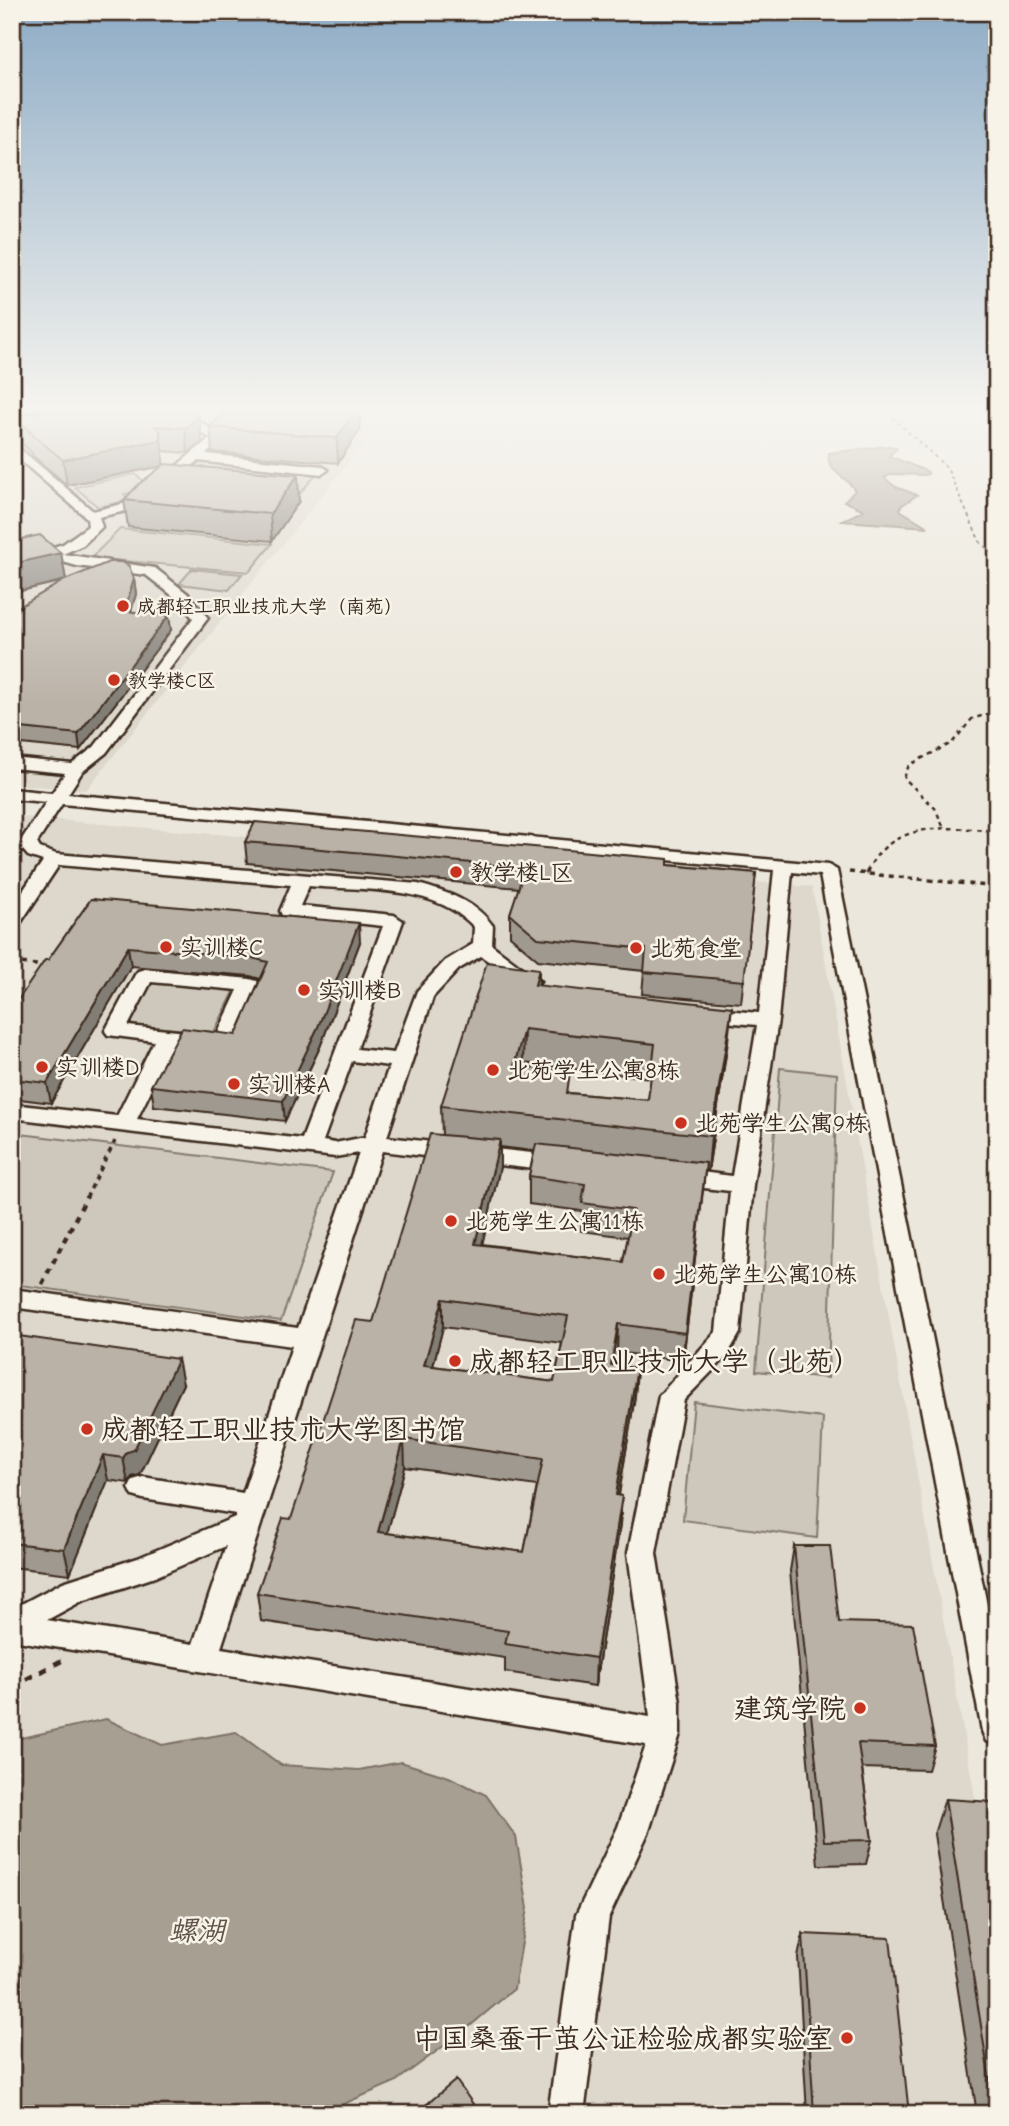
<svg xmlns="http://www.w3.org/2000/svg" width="1009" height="2126" font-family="'Comic Neue','LXGW WenKai TC',sans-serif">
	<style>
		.built { fill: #ddd7cc }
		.green { fill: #cec8bc; stroke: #84796d; stroke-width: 2 }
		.water { fill: #a89f93; stroke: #7c7064; stroke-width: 2 }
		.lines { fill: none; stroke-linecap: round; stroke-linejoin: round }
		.minor-casing { stroke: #3b2a1e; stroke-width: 5 }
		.path-far4 { stroke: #3b2a1e; stroke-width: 2; stroke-dasharray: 3.5 3.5; stroke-linecap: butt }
		.path-far3 { stroke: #3b2a1e; stroke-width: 2.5; stroke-dasharray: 4.5 4.5; stroke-linecap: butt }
		.path-far2 { stroke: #3b2a1e; stroke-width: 3.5; stroke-dasharray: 5 5; stroke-linecap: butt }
		.path-far1 { stroke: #3b2a1e; stroke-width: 4.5; stroke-dasharray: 6 6; stroke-linecap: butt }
		.path { stroke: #3b2a1e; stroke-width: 5; stroke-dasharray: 8 8; stroke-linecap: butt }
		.minor { fill: #f7f3e8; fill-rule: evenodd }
		.wall { fill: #a09990; stroke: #3b2a1e; stroke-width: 2; fill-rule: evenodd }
		.shaded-wall { fill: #827d75; stroke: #3b2a1e; stroke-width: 2 }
		.building { fill: #bab2a7; stroke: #3b2a1e; stroke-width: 2; fill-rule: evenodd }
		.poi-dot { fill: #c8321e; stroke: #f7f3e8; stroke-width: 2.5 }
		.labels { text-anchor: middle; stroke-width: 5; stroke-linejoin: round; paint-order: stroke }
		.far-poi-label { font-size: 19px; fill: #3b2a1e; stroke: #f7f3e8; text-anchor: start }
		.poi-label { font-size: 23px; fill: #3b2a1e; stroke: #f7f3e8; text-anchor: start }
		.near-poi-label { font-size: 28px; fill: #3b2a1e; stroke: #f7f3e8; text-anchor: start }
		.near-water-label { font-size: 28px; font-style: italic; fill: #615347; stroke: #f7f3e8 }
	</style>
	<rect width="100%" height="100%" fill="#ece7dc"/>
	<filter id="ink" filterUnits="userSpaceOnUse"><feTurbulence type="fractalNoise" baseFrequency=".0143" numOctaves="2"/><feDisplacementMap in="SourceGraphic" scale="14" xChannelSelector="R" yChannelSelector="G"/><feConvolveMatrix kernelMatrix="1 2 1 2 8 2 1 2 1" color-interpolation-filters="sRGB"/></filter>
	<g filter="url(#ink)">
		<!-- built -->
		<path class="built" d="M12,408H58L376,428L86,790L12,784Z
			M12,816L812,887L997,1920V2114H12Z"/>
		<!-- green -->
		<path class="green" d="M195,462L316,474L299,495L169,484Z
			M135,474L152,488L124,494L130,500L98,507L75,487Z
			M120,529L272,544L249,572L91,558Z
			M192,569L242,574L229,590L179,584Z
			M152,981L235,990L214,1032L127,1025Z
			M780,1068L837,1074L828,1378L756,1371Z
			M12,1133L333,1172L281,1321L12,1284Z
			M694,1402L823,1418L817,1538L683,1520Z"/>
		<!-- water -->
		<path class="water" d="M889,446L897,448L889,456L928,472V474L924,475L892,474L884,478L896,487L917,495L901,506L900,510L928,527L842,521L864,510L844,501L855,491C849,476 825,473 829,453Z
			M106,1719L162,1745L236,1732L281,1765L359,1770L401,1762L449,1777L486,1795L516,1837L528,1908L514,1989L464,2031L395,2082L320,2114H12V1740Z"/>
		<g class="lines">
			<!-- minor casing -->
			<g class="minor-casing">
				<path id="minor" d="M174,419L200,422L222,435V441L206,454L322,466L328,470L322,474L198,461L144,507L99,517L102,527L83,545L63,554L155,568L188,594L208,618L106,753L82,772L68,794L828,865L837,870L997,1654V1745L986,1741L982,1731L820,875L792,872L778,1020L753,1185L740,1333L726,1357L684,1400L656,1553L680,1703V1734L649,1831L609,1917L584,2114H548L576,1915L618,1827L646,1745L12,1640V1609L63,1582L138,1558L235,1517L236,1514L143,1499L133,1496L129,1488L133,1480L143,1477L243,1493L292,1346L12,1307V1289L298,1328L359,1153L335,1157L12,1118V1104L117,1116L154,1041L108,1035L105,1031L135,975L138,971L145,969L250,979L257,981L260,985L231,1047L224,1048L174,1043L137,1119L302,1139L383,926L282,915L280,911L291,885L59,865L19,925L12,927V907L43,861L28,856L23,850L12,852V842L22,839L46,802L12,799V789L52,793L65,773L12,768V758L72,764L94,747L193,618L178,600L146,575L77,566L49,558L12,568V560L63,544L88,526L87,518L12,453V442L93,511L135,501L210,438L193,427L170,424V420ZM62,804L774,870L759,1013L701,1008L694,1010L691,1014L694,1018L701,1020L757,1025L732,1176L678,1169L670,1172L667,1177L670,1182L678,1185L730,1191L716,1332L659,1396L628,1553L650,1717L221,1648L382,1151L559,1172L567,1169L570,1164L567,1159L559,1156L387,1137L433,997L459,969L481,956L523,985H537L540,981L492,945L493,926C476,901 446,892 418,884L56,854L40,848L37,843ZM309,886C363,891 434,884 474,927L473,944L445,961L417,991L394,1053L357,1049L403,921L394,915L300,906ZM151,982L238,990L217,1035L128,1026ZM352,1061L389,1066L365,1137L335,1143L323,1141ZM226,1546L193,1644L47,1620L82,1601L155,1577Z"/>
			</g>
			<!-- path-far4 -->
			<path class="path-far4" d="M882,408L947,468L980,542L997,557"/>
			<!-- path-far3 -->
			<path class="path-far3" d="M943,826L935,808L904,778L909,765L952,743L972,719L997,711
				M867,872C890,820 949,827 997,831"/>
			<!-- path-far2 -->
			<path class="path-far2" d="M849,872L997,887
				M866,874L868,870
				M12,962L45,966
				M86,1198L115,1141"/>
			<!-- path-far1 -->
			<path class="path-far1" d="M42,1284L87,1196"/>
			<!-- path -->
			<path class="path" d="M12,1687L63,1660"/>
			<!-- minor -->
			<use href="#minor" class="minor"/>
		</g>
		<!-- wall -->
		<path class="wall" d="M12,408L199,417L202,442L188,453L162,451L163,466L67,485L33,456L32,453L19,441Z
			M220,408H359L360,430L338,463L212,452L210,427L221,418Z
			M124,500L299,501L272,541L128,527Z
			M12,541L61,553L66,580L134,579L136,594L131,612L171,630L80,750L12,743V611L64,581L12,593Z
			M245,842L668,865L756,873L741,1003L642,994L644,971L538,960L510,936V914L519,888L247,863Z
			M91,899L360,942L320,1047L285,1121L154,1106L151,1086L236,1035L260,979L250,976L131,966L51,1103L12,1098V1009L48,960Z
			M539,986L728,1041L708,1171L705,1170L683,1361L617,1352L614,1366L637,1368L635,1396L619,1495L622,1496L620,1524L595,1686L505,1672V1658L261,1621L257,1593L291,1519L373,1322L442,1135L441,1106ZM523,1063L651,1078L648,1100L569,1093L522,1067ZM500,1147L534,1151L529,1176V1204L582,1211L581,1231L628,1237L623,1262L482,1244L500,1167ZM443,1327L562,1343L554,1382L433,1366ZM405,1467L537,1486L524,1552L387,1533Z
			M12,1335L183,1384L140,1475L132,1477L128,1483L108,1480L70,1574L12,1567Z
			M794,1546L839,1622L935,1746L928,1770L862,1768L872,1840L866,1864L818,1865L790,1571Z
			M945,1799L997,2114H977L934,1834Z
			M803,1934L909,2114H807L798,1957Z"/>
		<!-- shaded-wall -->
		<path class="shaded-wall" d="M55,408H80L14,416L16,428H12V415Z
			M357,408H359L360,430L338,463L337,438Z
			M199,417L202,442L188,453L185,428Z
			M160,430L163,455V466L67,485L63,460Z
			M298,475L299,501L272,541L270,514Z
			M61,553L66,580L12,593V564Z
			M134,579L136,594L126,627L124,611Z
			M169,615L171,630L80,750L78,734Z
			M359,923L360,942L320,1047L285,1121L283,1101Z
			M128,947L131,966L51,1103L47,1083Z
			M539,969V1002L535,985Z
			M732,1007L728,1041L708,1171L711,1136Z
			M524,1029L523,1063L514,1101V1066Z
			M500,1140V1167L476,1271L475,1244Z
			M706,1163L703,1191L683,1361L685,1333Z
			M443,1299V1327L426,1393L424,1365Z
			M618,1324L617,1352L610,1393L611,1365Z
			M178,1359L183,1384L140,1475L132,1477L128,1483L123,1458Z
			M637,1368L635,1396L614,1523L616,1495Z
			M404,1439L405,1467L380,1560L378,1532Z
			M103,1455L108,1480L70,1574L64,1549Z
			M622,1496L620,1524L595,1686L596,1658Z"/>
		<!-- building -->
		<path class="building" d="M12,408H55L12,415Z
			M63,408H188L199,417L185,428L155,426L160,430V440L63,460L28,431H31L14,416Z
			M220,408H357L337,438L210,427L223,415Z
			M165,464L298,475L270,514L124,500L139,484Z
			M40,535L61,553L12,564V541Z
			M109,562H122L129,566L134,579L124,611L169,615L78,734L12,727V611L65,580Z
			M255,822L668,859V865L756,873L744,981L644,972L646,949L538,938L510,914L525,868L245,842Z
			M91,899L359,923L318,1027L283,1101L151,1086L182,1028L236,1035L268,962L248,957L128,947L47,1083L12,1079V1009L45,960H48Z
			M487,962L539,969L535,985L732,1007L711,1136L441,1106ZM524,1029L655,1044L648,1100L567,1093L570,1072L514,1066Z
			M430,1134L500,1140L475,1244L623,1262L633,1210L582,1203L585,1184L529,1176L536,1144L706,1163L685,1333L618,1324L611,1365L637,1368L616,1495L622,1496L596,1658L505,1644L508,1631L257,1593L283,1518L291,1519L356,1320L373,1322ZM443,1299L568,1316L554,1382L424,1365ZM404,1439L543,1459L524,1552L378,1532Z
			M12,1335L178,1359L134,1450L127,1452L123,1458L103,1455L64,1549L12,1543Z
			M794,1546H830L839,1622L913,1624L935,1746L858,1743L872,1840L824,1841Z
			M945,1799L993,1802L997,1820V2114H995Z
			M803,1934L890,1938L909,2114H814Z
			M456,2080L480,2114H415Z"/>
	</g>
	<!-- sky -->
	<linearGradient id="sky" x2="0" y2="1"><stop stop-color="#8eacc6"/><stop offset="0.58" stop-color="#f6f4ef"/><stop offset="1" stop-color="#f6f4ef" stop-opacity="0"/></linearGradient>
	<rect width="1009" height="706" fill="url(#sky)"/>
	<!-- markers -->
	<g class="poi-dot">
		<circle cx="123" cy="606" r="7"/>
		<circle cx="114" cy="680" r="7"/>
		<circle cx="456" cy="872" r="7"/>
		<circle cx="166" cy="947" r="7"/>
		<circle cx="636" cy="948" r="7"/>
		<circle cx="304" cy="990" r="7"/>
		<circle cx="42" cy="1067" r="7"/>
		<circle cx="493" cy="1070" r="7"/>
		<circle cx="234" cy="1084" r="7"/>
		<circle cx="681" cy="1123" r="7"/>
		<circle cx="451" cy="1221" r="7"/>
		<circle cx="659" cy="1274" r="7"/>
		<circle cx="455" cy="1361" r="7"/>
		<circle cx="87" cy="1429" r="7"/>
		<circle cx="860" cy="1708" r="7"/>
		<circle cx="847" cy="2038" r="7"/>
	</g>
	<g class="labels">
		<!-- far-poi labels -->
		<g class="far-poi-label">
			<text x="137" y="613">成都轻工职业技术大学（南苑）</text>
			<text x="128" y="687">教学楼C区</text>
		</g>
		<!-- poi labels -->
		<g class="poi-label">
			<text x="470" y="880">教学楼L区</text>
			<text x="180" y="955">实训楼C</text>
			<text x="650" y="956">北苑食堂</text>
			<text x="318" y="998">实训楼B</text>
			<text x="56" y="1075">实训楼D</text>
			<text x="507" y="1078">北苑学生公寓8栋</text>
			<text x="248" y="1092">实训楼A</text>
			<text x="695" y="1131">北苑学生公寓9栋</text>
			<text x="465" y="1229">北苑学生公寓11栋</text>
			<text x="673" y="1282">北苑学生公寓10栋</text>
		</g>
		<!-- near-poi labels -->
		<g class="near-poi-label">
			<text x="469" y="1371">成都轻工职业技术大学（北苑）</text>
			<text x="101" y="1439">成都轻工职业技术大学图书馆</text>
			<text x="846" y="1718" text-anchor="end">建筑学院</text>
			<text x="833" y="2048" text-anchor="end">中国桑蚕干茧公证检验成都实验室</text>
		</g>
		<!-- near-water labels -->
		<g class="near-water-label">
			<text x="197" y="1940">螺湖</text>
		</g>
	</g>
	<!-- margin -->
	<rect width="1009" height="2126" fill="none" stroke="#f7f3e8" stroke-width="42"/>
	<rect x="21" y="21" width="967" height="2084" fill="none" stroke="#3b2a1e" stroke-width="2.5" filter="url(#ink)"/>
</svg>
